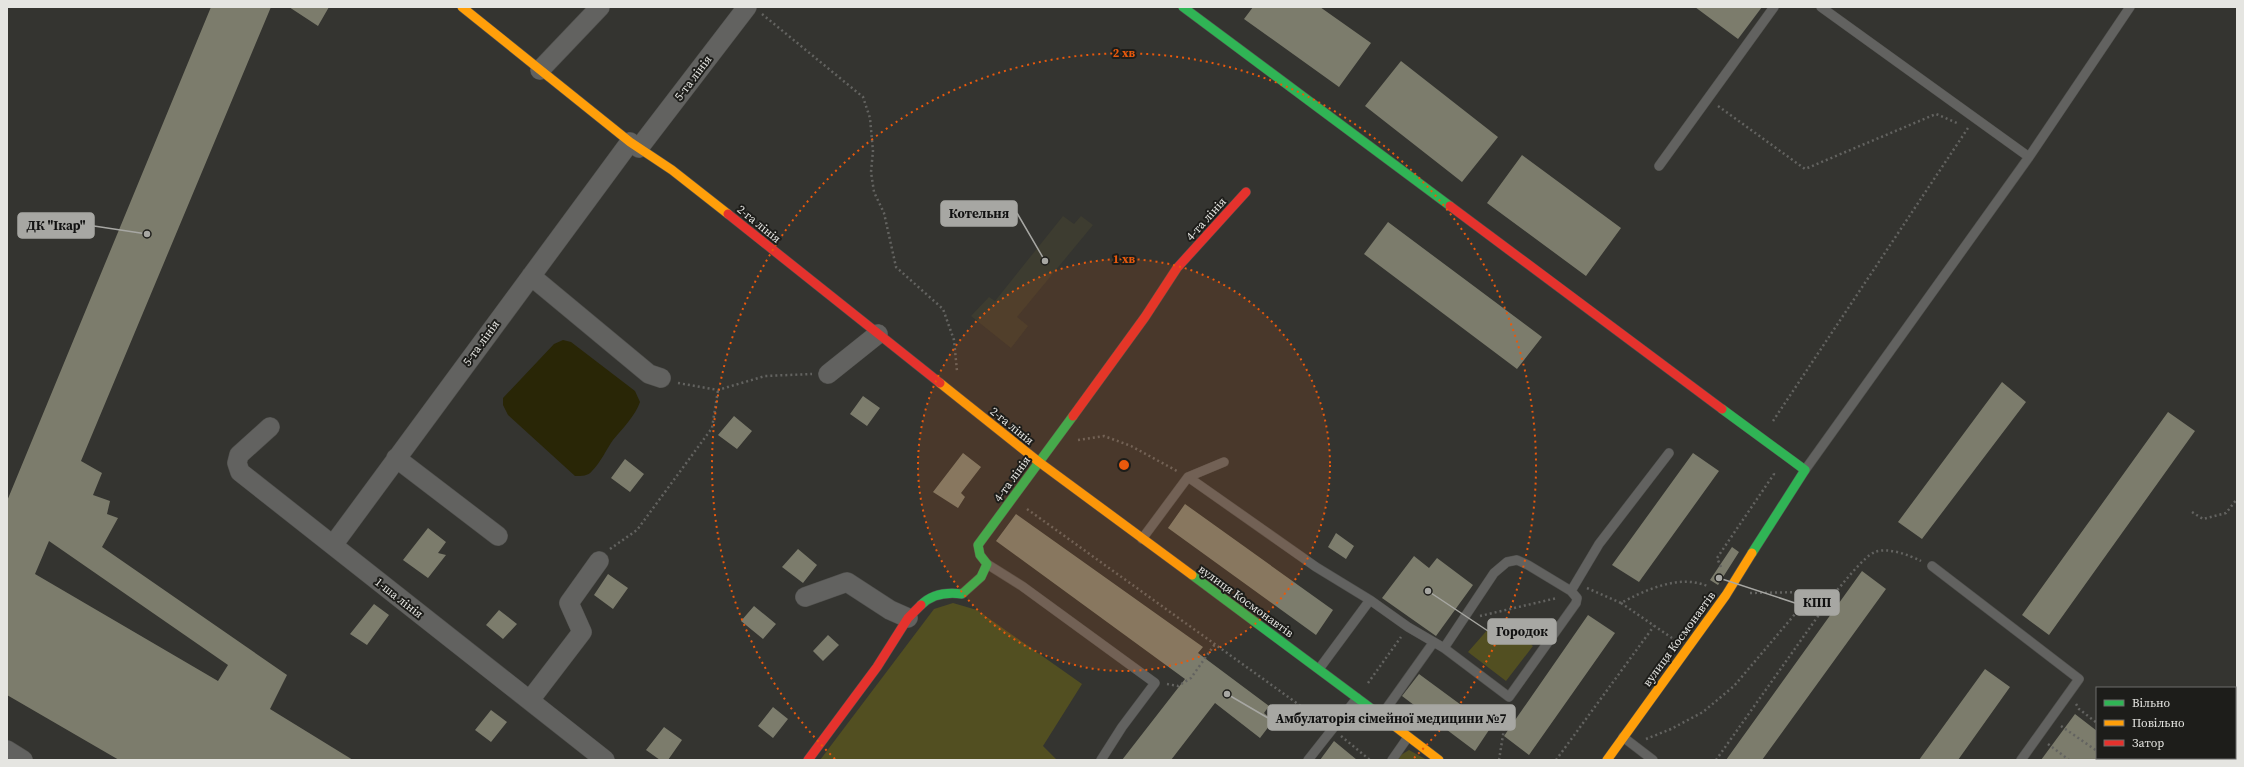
<svg xmlns="http://www.w3.org/2000/svg" width="2244" height="767" font-family="'Source Serif 4',serif">
	<style>
		.built { fill: #3d3c30 }
		.green { fill: #524f21 }
		.water { fill: #292606 }
		.building { fill: #7c7c6c; fill-rule: evenodd }
		.lines { fill: none; stroke-linecap: round; stroke-linejoin: round }
		.lane-casing { stroke: #50504d; stroke-width: 10 }
		.street-casing { stroke: #50504d; stroke-width: 20 }
		.fast-casing { stroke: #50504d; stroke-width: 10 }
		.slow-casing { stroke: #50504d; stroke-width: 10 }
		.jam-casing { stroke: #50504d; stroke-width: 10 }
		.path { stroke: #636360; stroke-width: 2.5; stroke-dasharray: 2 3; stroke-linecap: butt }
		.lane { stroke: #626260; stroke-width: 9 }
		.street { stroke: #626260; stroke-width: 19 }
		.fast { stroke: #30b455; stroke-width: 9 }
		.slow { stroke: #ff9f0a; stroke-width: 9 }
		.jam { stroke: #e5322d; stroke-width: 9 }
		.ring { fill: none; stroke: #e8590c; stroke-width: 2; stroke-dasharray: 2 4 }
		.labels { text-anchor: middle; stroke-width: 4; stroke-linejoin: round; paint-order: stroke }
		.street-label { font-size: 12px; fill: #e5e5e1; stroke: #1d1d1a }
		.centre { fill: #e8590c; stroke: #1d1d1a; stroke-width: 2 }
		.ring-label { font-size: 12px; text-anchor: middle; font-weight: bold; fill: #e8590c; stroke: #1d1d1a; stroke-width: 4; stroke-linejoin: round; paint-order: stroke }
		.leader { fill: none; stroke: #a7a7a3; stroke-width: 1.5 }
		.callout-dot { fill: #a7a7a3; stroke: #1d1d1a; stroke-width: 1.5 }
		.callout { fill: #a7a7a3; stroke: #a7a7a3; stroke-width: 1.5 }
		.callout-label { font-size: 13px; text-anchor: middle; font-weight: bold; fill: #111 }
	</style>
	<rect width="100%" height="100%" fill="#343430"/>
	<!-- built -->
	<path class="built" d="M1063,216L1074,224L1081,216L1093,225L1017,317L1028,326L1011,348L971,316L989,297L995,301Z"/>
	<!-- green -->
	<path class="green" d="M953,603L977,610L1082,684L1043,746L1057,760H820L934,609Z
		M1497,619L1533,646L1506,681L1468,652Z
		M1409,750L1427,760H1397L1401,755Z"/>
	<!-- water -->
	<path class="water" d="M563,340L571,342L635,391L640,402C635,416 623,428 613,440C606,450 601,462 592,471C588,476 582,476 575,476L508,415L503,405V398L554,344Z"/>
	<!-- building -->
	<path class="building" d="M211,7H271L81,461L102,473L93,495L110,501L107,514L118,518L102,547L287,675L270,709L353,760H119L7,695V501ZM49,541L228,665L218,681L35,574Z
		M289,7H329L318,26Z
		M1253,7H1320L1371,43L1339,87L1244,19Z
		M1695,7H1762L1738,39Z
		M1401,61L1498,137L1462,182L1365,106Z
		M1522,155L1621,228L1586,276L1487,203Z
		M1388,222L1542,337L1517,369L1364,254Z
		M2002,382L2026,402L1922,539L1898,522Z
		M863,396L880,408L867,426L850,414Z
		M2168,412L2195,431L2049,635L2022,615Z
		M734,416L752,431L737,449L718,435Z
		M963,453L981,467L961,493L965,497L958,508L933,492Z
		M1693,453L1719,471L1639,582L1612,565Z
		M625,459L644,474L630,492L611,478Z
		M1185,504L1333,610L1316,635L1168,528Z
		M1016,514L1203,647L1198,653L1269,706L1264,713L1273,721L1260,738L1215,703L1171,760H1122L1185,679L996,541Z
		M428,528L446,542L438,553L446,555L428,578L403,560Z
		M1336,533L1354,546L1346,559L1328,547Z
		M1732,547L1739,552L1718,585L1710,580Z
		M798,549L817,565L803,583L782,567Z
		M1414,556L1429,568L1437,558L1473,585L1436,636L1382,598Z
		M1862,571L1886,589L1762,760H1726Z
		M608,574L628,588L613,609L594,595Z
		M374,604L389,615L367,645L350,634Z
		M754,606L776,624L763,639L741,621Z
		M499,610L517,624L503,639L486,625Z
		M1588,615L1615,633L1529,755L1504,736Z
		M828,635L839,645L823,661L813,651Z
		M1985,669L2010,687L1958,760H1919Z
		M1419,674L1491,727L1475,751L1402,696Z
		M773,707L788,719L773,738L758,726Z
		M491,710L507,722L491,742L475,730Z
		M2075,714L2097,731V760H2041Z
		M664,727L682,740L668,760H660L646,750Z
		M1334,741L1357,760H1320Z"/>
	<g class="lines">
		<!-- lane casing -->
		<g class="lane-casing">
			<path id="lane" d="M1821,7L2029,157
				M1659,166L1774,7
				M1805,470L2029,157L2130,7
				M1188,477L1224,462
				M1142,539L1188,477L1316,567L1370,600L1408,627L1444,648L1509,697L1576,603L1577,598L1571,591L1599,544L1669,453
				M987,564L1022,586L1155,683L1122,727L1101,760
				M1932,566L2079,679L2021,760
				M1444,648L1494,573L1507,562L1517,560L1528,565L1571,591
				M1319,669L1370,600
				M1381,716L1433,643
				M1623,737L1653,760
				M1308,760L1357,698
				M1392,760L1408,737"/>
		</g>
		<!-- street casing -->
		<g class="street-casing">
			<path id="street" d="M540,70L600,7
				M639,148L747,7
				M531,276L649,374L661,378
				M828,374L878,334
				M270,427L239,455L237,463L240,472L605,760
				M396,458L498,536
				M333,545L630,142
				M805,597L847,582L890,610L908,618
				M530,700L582,632L569,603L599,561
				M7,750L23,760"/>
		</g>
		<!-- fast casing -->
		<g class="fast-casing">
			<path id="fast" d="M1183,7L1450,206
				M1722,409L1805,470L1752,553
				M1192,575L1376,712
				M921,605C932,594 947,592 962,594L981,577L987,564L980,555L978,545L1073,416"/>
		</g>
		<!-- slow casing -->
		<g class="slow-casing">
			<path id="slow" d="M462,7L630,142L672,170L728,214
				M940,383L1039,462L1192,575
				M1376,712L1439,760
				M1607,760L1726,595L1752,553"/>
		</g>
		<!-- jam casing -->
		<g class="jam-casing">
			<path id="jam" d="M1450,206L1722,409
				M728,214L940,383
				M1073,416L1145,317L1177,268L1246,192
				M808,760L877,667L908,618L921,605"/>
		</g>
		<!-- path -->
		<path class="path" d="M762,14L863,97L870,118L873,151L871,172L874,192L884,213L896,267L943,309L954,340L957,371
			M1718,106L1805,169L1936,114L1957,123
			M678,383L718,390L765,376L812,374
			M1773,421L1968,128
			M1078,440L1104,436L1131,446L1177,471
			M1027,509L1323,722
			M2192,512L2203,519L2226,513L2237,499
			M610,549L637,530L712,428L718,390
			M1721,567L1717,558L1774,474L1773,471
			M1587,588L1621,603C1645,590 1682,573 1709,587
			M1750,593L1806,592L1833,595C1842,585 1864,556 1875,552C1888,547 1909,555 1921,561
			M1621,603L1672,638
			M1480,616L1557,598
			M1368,683L1401,637
			M1167,684L1178,686L1191,678L1215,644
			M2076,704L2079,709L2097,723
			M2235,717L2237,716
			M2061,726L2097,751
			M1341,736L1370,760
			M1646,739L1671,729L1703,712L1734,686L1801,607L1820,594
			M2048,744L2069,760
			M2106,758L2109,760
			M2140,758L2142,760
			M1499,760L1507,710
			M1556,760L1654,626
			M1716,760L1833,595
			M2158,760L2162,758"/>
		<!-- lane -->
		<use href="#lane" class="lane"/>
		<!-- street -->
		<use href="#street" class="street"/>
		<!-- fast -->
		<use href="#fast" class="fast"/>
		<!-- slow -->
		<use href="#slow" class="slow"/>
		<!-- jam -->
		<use href="#jam" class="jam"/>
	</g>
	<!-- distance rings -->
	<circle cx="1124" cy="465" r="206" fill="#e8590c" fill-opacity=".12"/>
	<g class="ring">
		<circle cx="1124" cy="465" r="206"/>
		<path d="M835 759A412 412 0 1 1 1413 759"/>
	</g>
	<g class="labels">
		<!-- street labels -->
		<g class="street-label">
			<text transform="translate(693 78) rotate(-53)" y="4">5-та лінія</text>
			<text transform="translate(1206 219) rotate(-48)" y="4">4-та лінія</text>
			<text transform="translate(759 224) rotate(39)" y="4">2-га лінія</text>
			<text transform="translate(481 343) rotate(-54)" y="4">5-та лінія</text>
			<text transform="translate(1012 426) rotate(39)" y="4">2-га лінія</text>
			<text transform="translate(1012 479) rotate(-54)" y="4">4-та лінія</text>
			<text transform="translate(399 598) rotate(38)" y="4">1-ша лінія</text>
			<text transform="translate(1246 601) rotate(36)" y="4">вулиця Космонавтів</text>
			<text transform="translate(1679 639) rotate(-54)" y="4">вулиця Космонавтів</text>
		</g>
	</g>
	<circle cx="1124" cy="465" r="6" class="centre"/>
	<g class="ring-label">
		<text x="1124" y="57">2 хв</text>
		<text x="1124" y="263">1 хв</text>
	</g>
	<!-- callouts -->
	<path class="leader" d="M1045 261L1017 213M147 234L94 226M1719 578L1795 603M1428 591L1488 631M1227 694L1268 718"/>
	<g class="callout-dot">
		<circle cx="1045" cy="261" r="4"/>
		<circle cx="147" cy="234" r="4"/>
		<circle cx="1719" cy="578" r="4"/>
		<circle cx="1428" cy="591" r="4"/>
		<circle cx="1227" cy="694" r="4"/>
	</g>
	<g class="callout">
		<rect x="941" y="201" width="76" height="25" rx="4"/>
		<rect x="18" y="213" width="76" height="25" rx="4"/>
		<rect x="1795" y="590" width="44" height="25" rx="4"/>
		<rect x="1488" y="619" width="68" height="25" rx="4"/>
		<rect x="1268" y="705" width="247" height="25" rx="4"/>
	</g>
	<g class="callout-label">
		<text x="979" y="218">Котельня</text>
		<text x="56" y="230">ДК "Ікар"</text>
		<text x="1817" y="607">КПП</text>
		<text x="1522" y="636">Городок</text>
		<text x="1391" y="723">Амбулаторія сімейної медицини №7</text>
	</g>
	<!-- border -->
	<rect width="2244" height="767" fill="none" stroke="#e5e5e1" stroke-width="16"/>
	<!-- legend -->
	<rect x="2096" y="687" width="140" height="72" fill="#1d1d1a" stroke="#6d6d6a"/>
	<rect x="2104" y="700" width="20" height="6" fill="#30b455" stroke="#6d6d6a"/>
	<text x="2132" y="707" font-size="12" fill="#e5e5e1">Вільно</text>
	<rect x="2104" y="720" width="20" height="6" fill="#ff9f0a" stroke="#6d6d6a"/>
	<text x="2132" y="727" font-size="12" fill="#e5e5e1">Повільно</text>
	<rect x="2104" y="740" width="20" height="6" fill="#e5322d" stroke="#6d6d6a"/>
	<text x="2132" y="747" font-size="12" fill="#e5e5e1">Затор</text>
</svg>
